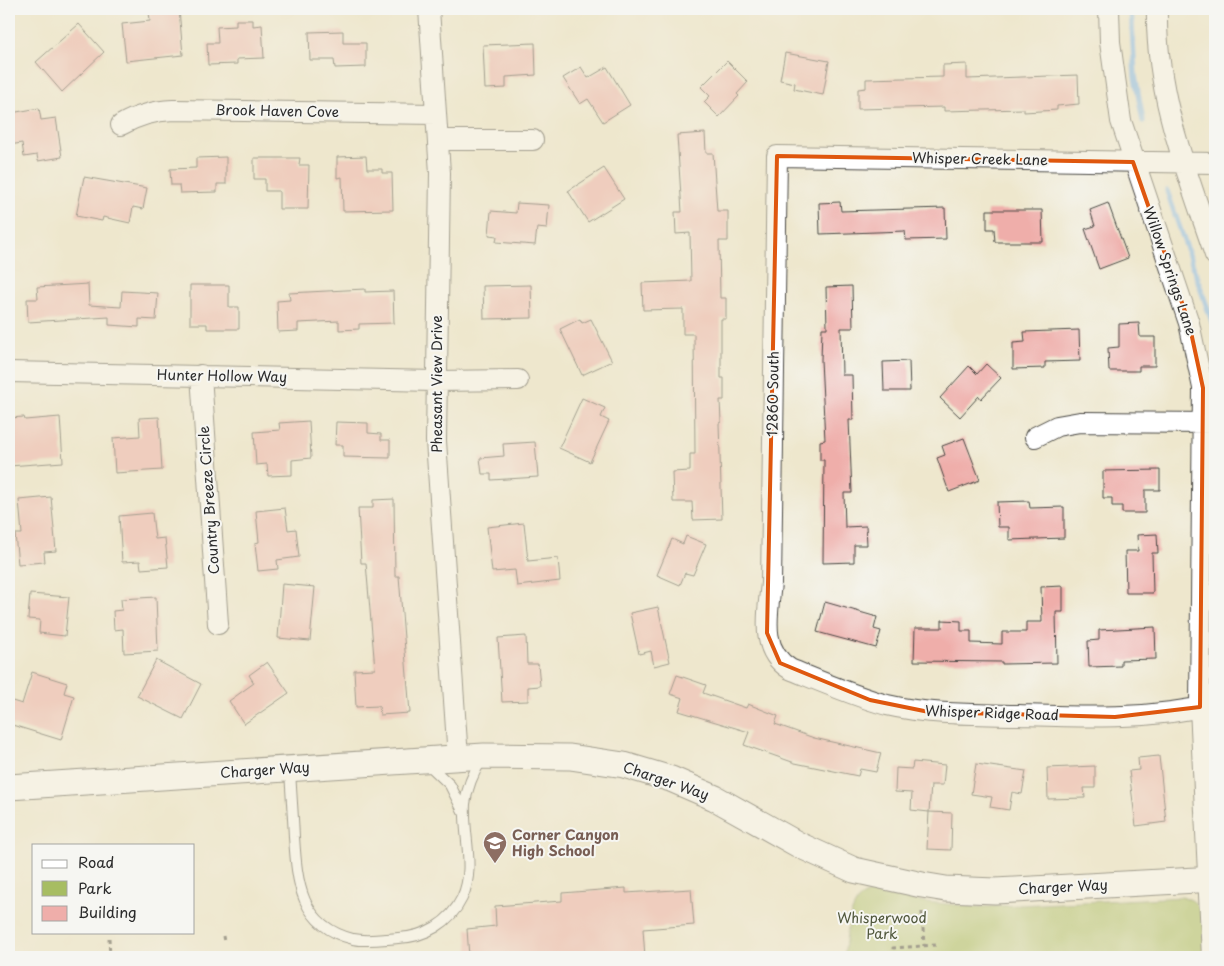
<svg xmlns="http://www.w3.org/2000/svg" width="1224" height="966" font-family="'Playpen Sans',sans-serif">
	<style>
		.green { fill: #a7bd62; stroke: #697446 }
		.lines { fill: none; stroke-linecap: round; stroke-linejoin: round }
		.stream { stroke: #7fb8f0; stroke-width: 5.5 }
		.building { fill: #efaeaa }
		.service-casing { stroke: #484743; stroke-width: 12 }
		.minor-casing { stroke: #484743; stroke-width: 22 }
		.tertiary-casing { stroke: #484743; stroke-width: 27 }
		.path { stroke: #484743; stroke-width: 3; stroke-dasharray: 4 4; stroke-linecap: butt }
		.service { stroke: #fff; stroke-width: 10 }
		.minor { stroke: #fff; stroke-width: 20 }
		.tertiary { stroke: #fff; stroke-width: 25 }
		.marked { fill: none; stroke: #df570e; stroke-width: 4; stroke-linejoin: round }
		.labels { text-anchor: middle; stroke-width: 4; stroke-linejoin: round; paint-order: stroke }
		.street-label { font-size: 14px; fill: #2b2b2b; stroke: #f6f6f2 }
		.education-label { font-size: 14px; font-weight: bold; fill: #785e54; stroke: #f6f6f2; text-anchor: start }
		.park-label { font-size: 14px; fill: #50573c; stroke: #f6f6f2 }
	</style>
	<rect width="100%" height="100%" fill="#f6f6f2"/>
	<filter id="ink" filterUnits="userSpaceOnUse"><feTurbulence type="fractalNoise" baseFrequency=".02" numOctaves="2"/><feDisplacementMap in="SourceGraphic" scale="10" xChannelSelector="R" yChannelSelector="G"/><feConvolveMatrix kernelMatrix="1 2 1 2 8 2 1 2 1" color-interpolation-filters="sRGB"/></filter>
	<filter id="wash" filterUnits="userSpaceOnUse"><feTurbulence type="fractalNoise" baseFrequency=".0096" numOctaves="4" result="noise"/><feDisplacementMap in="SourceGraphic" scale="20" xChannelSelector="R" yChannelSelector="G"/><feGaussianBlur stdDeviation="1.12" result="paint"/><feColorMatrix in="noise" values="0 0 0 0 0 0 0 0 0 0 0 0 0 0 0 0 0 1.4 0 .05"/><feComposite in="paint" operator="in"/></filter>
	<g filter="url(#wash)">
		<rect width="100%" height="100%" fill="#eee7cd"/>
		<!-- green -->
		<path class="green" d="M869,893L926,902L979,907L1184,897C1210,904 1204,935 1205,957H844C847,938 847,900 869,893Z"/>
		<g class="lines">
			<!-- stream -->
			<path class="stream" d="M1131,9L1135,76L1143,121
				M1167,191L1215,330"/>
		</g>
		<g id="blocks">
			<!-- building -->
			<path class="building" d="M179,9L183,55L126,61L122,24L150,21L149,12Z
				M236,20H253V26L262,25L264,58L237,59V64L208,65L207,43H218L217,27L236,26Z
				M79,24L104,52L62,92L36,62Z
				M343,31V43H366V67L335,68L334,60H310L309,32Z
				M535,43L536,75L506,77V88L485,89L483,45Z
				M785,53L829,61L823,95L794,89L795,83L780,80Z
				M727,61L748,82L737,94L739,96L719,117L704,102L710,96L701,87Z
				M967,64V79L1078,75L1079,104L1057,106V110L1024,112V109L944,111V107L858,109V89L866,88V79L943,77V65Z
				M581,67L588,78L607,67L630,105L603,122L588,99L580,104L563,78Z
				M39,108L41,120L56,118L62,157L38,161L37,155L24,157L22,143L9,145L11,113Z
				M705,133L706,153H713L717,211H728V241H719L720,298H726V319H721V378H724V400H720L721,422L719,423L722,519L693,520L692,502H673L672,472L690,471V454H695L694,334H683V309L643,310L642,283L691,281L690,233L676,234L675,212H682L677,135Z
				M366,156L367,169H382V173H392L393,210L343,211L342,177L337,178V157Z
				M226,157V184H217V192L180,193L179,185H171L170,169L196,168V158Z
				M254,158H300L299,165H309L308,209H279V191H265V179H254Z
				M604,168L624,199L588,222L568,191Z
				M84,177L147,188L143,209L133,207L130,223L103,217L102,221L76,216Z
				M840,202L841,211L945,208L946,239L906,240L905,231L820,234L819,203Z
				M517,203L549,205L547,229L537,228L535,245L496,242L497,236L489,235L491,211L516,213Z
				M1108,203L1128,258L1099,269L1085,229L1095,226L1090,210Z
				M987,210H1042L1043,242H995L994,229H987Z
				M88,284L89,305L121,307L122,291L158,293L156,320L139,319V327L109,325V317L28,322L27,299H38L37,287Z
				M190,285H229V307H239V329H207V324H190Z
				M531,285L532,318L484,319L483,286Z
				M852,286L853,328H841L842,375H852L853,420H849L852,493H844L845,527L866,526L867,545H854V562L823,563L824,460H820V441L825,440L821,360L822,328H827L826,287Z
				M365,289V292L393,291L394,323L359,324V329L339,330V321L298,323V331L278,332L277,301L290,300L289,293Z
				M580,319L582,323L591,319L612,361L582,375L560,329Z
				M1139,323L1140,337H1155V366H1139V371H1109L1108,348L1119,347V324Z
				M1079,330L1080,361L1045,362V368L1013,369V343L1025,342L1024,332Z
				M909,361L910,391H884L883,362Z
				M986,364L1001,378L981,399L979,396L960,417L940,398L969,366L977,374Z
				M582,398L605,408L601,417L609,421L590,462L559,448Z
				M24,417L25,420L60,417L63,462L9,466V418Z
				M159,417L162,470L115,473L113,438L140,436L139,418Z
				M309,421L311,458L292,460V475L268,476L267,464L256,465L254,432L280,430L279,423Z
				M336,422L368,423V433L381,434V440H390V458L343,457V445H335Z
				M964,438L980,480L949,492L937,458L945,455L942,446Z
				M535,442L538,477L491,480V474H482L480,458L504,456L503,444Z
				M1160,470V490H1145V513H1122V506H1112V498H1103V471Z
				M51,497L56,551L44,552L45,562L18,564L15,534H22L19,500Z
				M394,499L395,576H399L410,713L380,715L379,706L356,707L354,670L375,669L366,563H361L358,508H373V500Z
				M1029,501L1030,508L1064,507V538L1009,540V527H998L997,502Z
				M285,508L288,530L296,529L299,557L277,560L278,569L258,571L255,543L259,542L256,511Z
				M152,513L155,539L165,538L168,567L141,569L140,561L122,562L119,516Z
				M524,523L528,561L558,558L560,581L517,586L515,570L492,572L487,527Z
				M1157,534L1158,553H1152L1153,593H1126L1125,551H1138L1137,535Z
				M686,536L706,544L693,575L685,573L680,585L657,575L672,539L683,544Z
				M282,584L315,587L310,641L278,638Z
				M1063,586V612H1056L1057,663L1002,664V662L914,661L915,628H942V620L961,621V631H971V643L1002,644V632H1026V622H1042L1041,587Z
				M30,594L69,597L65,636L39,633L40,620L28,619Z
				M156,597L158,651L124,653L123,629L114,630L113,611L122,610L121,599Z
				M825,602L877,617L874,629L881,631L876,648L817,632Z
				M658,607L670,662L654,666L651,651L639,654L630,613Z
				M1155,627L1156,659L1121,660V666L1089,667L1088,641L1099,640V630Z
				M526,636L527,664H538L540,686L528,687V701L502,702L498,638Z
				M156,660L201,684L183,719L137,696Z
				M267,662L289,693L244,724L229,701L254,683L249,675Z
				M32,672L67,683L64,693L74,696L61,740L9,724V700L22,704Z
				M677,675L706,685L703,693L746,708L748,704L778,716L775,724L814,738L881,753L876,772L860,769L858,776L795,763L744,745L749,732L679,711L683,698L670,694Z
				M1159,756L1166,822L1136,826L1129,771L1139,770L1138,758Z
				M913,762L945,765L943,785H931L929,812L911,810L912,793L895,792L896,768L912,769Z
				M976,764L1026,771L1022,794L1012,792L1009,810L990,807L992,797L971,794Z
				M1095,766V788H1084L1085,798L1048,799L1047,768Z
				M929,812L952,813L951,850L927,849Z
				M626,888V893L691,889L694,925L643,929L645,957H469L467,929L496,926L495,906L562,901V893Z"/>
		</g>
	</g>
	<g filter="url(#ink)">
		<use href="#blocks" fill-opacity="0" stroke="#484743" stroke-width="1"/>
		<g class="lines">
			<!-- service casing -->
			<g class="service-casing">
				<path id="service" d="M428,764L450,785L463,811
					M290,769C291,792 293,814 294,837C297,882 300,926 353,939C368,942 383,939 398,938C425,937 450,923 462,898C476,868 463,836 465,804C467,787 473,773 482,759"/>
			</g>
			<!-- minor casing -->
			<g class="minor-casing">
				<path id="minor" d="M429,9L440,173L436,441L458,758
					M1109,9L1110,42L1121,121L1189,323L1203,388L1200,707L1212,957
					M1157,9C1155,95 1188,175 1215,255
					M121,125C138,115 153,111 173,110L436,114
					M438,140H533
					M1215,163L777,156L771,583C768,614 759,650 790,669C822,682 854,696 887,705C930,715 975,714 1019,715C1085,717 1150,720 1215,704
					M9,372L435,381L518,380
					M201,375L218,624
					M1035,437L1057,426L1080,422L1215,423"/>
			</g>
			<!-- tertiary casing -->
			<g class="tertiary-casing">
				<path id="tertiary" d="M9,787L484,756L570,757L624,765L671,779L715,798L799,845L854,870L922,885L946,889L995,891L1215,879"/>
			</g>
			<!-- path -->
			<path class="path" d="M922,912L924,946
				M223,936L224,942
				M109,938L110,957
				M894,957L893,948L936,945"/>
			<!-- service -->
			<use href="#service" class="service"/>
			<!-- minor -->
			<use href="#minor" class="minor"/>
			<!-- tertiary -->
			<use href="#tertiary" class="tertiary"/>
		</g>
	</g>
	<!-- marked area -->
	<path d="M0 0H1224V966H0ZM777,156L1133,162L1189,323L1203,388L1200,707L1115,717L929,712L870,700L780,663L767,633Z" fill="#eee7cd" fill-opacity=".55" fill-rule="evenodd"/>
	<path class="marked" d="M777,156L1133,162L1189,323L1203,388L1200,707L1115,717L929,712L870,700L780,663L767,633Z"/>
	<!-- icons -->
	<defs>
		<g id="school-pin" transform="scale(1.25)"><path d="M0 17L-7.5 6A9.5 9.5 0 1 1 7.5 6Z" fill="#8d6e63" stroke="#f6f6f2"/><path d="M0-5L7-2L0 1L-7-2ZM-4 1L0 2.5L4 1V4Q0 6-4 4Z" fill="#fff"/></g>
	</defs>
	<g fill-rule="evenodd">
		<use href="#school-pin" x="495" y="843"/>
	</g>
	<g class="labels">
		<!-- street labels -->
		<g class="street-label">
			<text transform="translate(277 111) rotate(1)" y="5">Brook Haven Cove</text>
			<text transform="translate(980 159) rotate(1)" y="5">Whisper Creek Lane</text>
			<text transform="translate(1170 271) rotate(71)" y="5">Willow Springs Lane</text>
			<text transform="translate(222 376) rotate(1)" y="5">Hunter Hollow Way</text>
			<text transform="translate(437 384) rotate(-90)" y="5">Pheasant View Drive</text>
			<text transform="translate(773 394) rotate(-89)" y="5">12860 South</text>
			<text transform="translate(209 500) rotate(-94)" y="5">Country Breeze Circle</text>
			<text transform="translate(992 713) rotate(2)" y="5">Whisper Ridge Road</text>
			<text transform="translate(265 770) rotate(-4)" y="5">Charger Way</text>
			<text transform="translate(666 781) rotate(19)" y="5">Charger Way</text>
			<text transform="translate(1063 887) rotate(-3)" y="5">Charger Way</text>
		</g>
		<!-- education labels -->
		<g class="education-label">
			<text x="512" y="840">Corner Canyon<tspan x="512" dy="16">High School</tspan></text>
		</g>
		<!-- park labels -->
		<g class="park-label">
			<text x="882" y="923">Whisperwood<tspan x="882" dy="16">Park</tspan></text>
		</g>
	</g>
	<!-- margin -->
	<rect width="1224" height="966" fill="none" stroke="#f6f6f2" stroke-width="30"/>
	<!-- legend -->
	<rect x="32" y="844" width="162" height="90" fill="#f6f6f2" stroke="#a5a5a2"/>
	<rect x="42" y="860" width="25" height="8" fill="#ffffff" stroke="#a5a5a2"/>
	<text x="78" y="868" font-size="15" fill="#2b2b2b">Road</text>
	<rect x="42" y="881" width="25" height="15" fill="#a7bd62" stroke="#a5a5a2"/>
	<text x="78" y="894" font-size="15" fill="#2b2b2b">Park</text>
	<rect x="42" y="906" width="25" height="15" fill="#efaeaa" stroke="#a5a5a2"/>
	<text x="78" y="918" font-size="15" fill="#2b2b2b">Building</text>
</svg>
